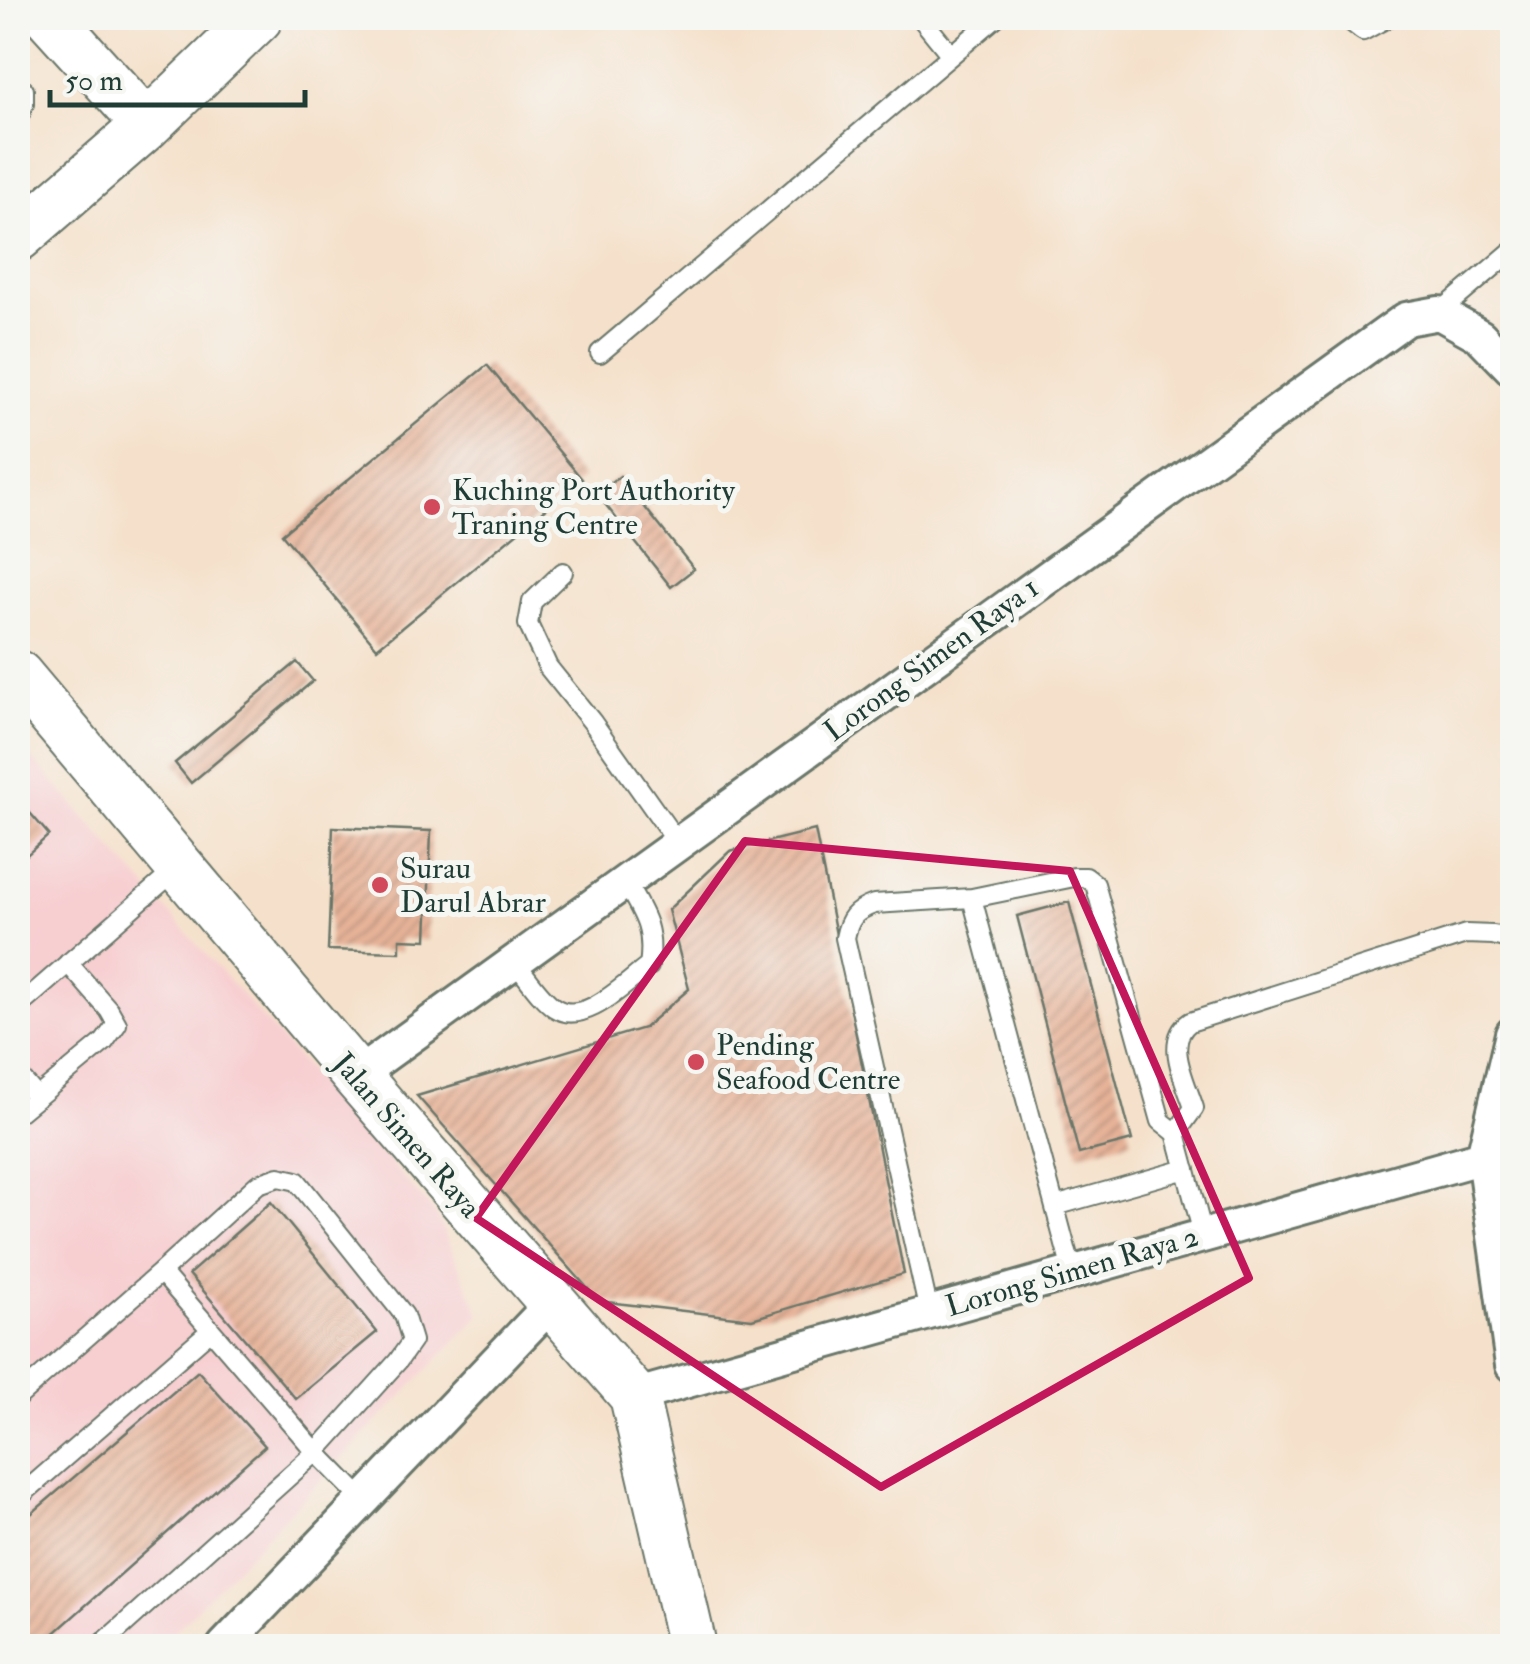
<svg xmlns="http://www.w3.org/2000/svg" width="1530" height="1664" font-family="'IM FELL Double Pica',serif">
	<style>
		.built { fill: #f7cfd1 }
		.building { fill: url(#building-hatch) }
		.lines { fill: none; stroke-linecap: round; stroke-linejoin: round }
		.lane-casing { stroke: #6a7669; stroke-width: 22 }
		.street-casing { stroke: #6a7669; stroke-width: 38 }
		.secondary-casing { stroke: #6a7669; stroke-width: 52 }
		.lane { stroke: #fff; stroke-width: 18 }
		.street { stroke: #fff; stroke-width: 32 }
		.secondary { stroke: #fff; stroke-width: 48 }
		.marked { fill: none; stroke: #c2185b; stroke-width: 8; stroke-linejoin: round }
		.poi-dot { fill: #d1495b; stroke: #f6f6f2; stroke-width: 4 }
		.labels { text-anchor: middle; stroke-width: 10; stroke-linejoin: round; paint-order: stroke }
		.poi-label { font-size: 30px; fill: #1f3d34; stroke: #f6f6f2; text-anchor: start }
		.street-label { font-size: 30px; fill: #1f3d34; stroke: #f6f6f2 }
	</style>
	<defs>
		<pattern id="building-hatch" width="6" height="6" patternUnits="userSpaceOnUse" patternTransform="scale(2.5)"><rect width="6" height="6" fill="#e7b399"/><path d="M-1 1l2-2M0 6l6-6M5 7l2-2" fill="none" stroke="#bb937e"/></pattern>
	</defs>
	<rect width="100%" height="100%" fill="#f6f6f2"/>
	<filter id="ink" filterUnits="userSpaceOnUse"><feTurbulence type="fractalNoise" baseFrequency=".01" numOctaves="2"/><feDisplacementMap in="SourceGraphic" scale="20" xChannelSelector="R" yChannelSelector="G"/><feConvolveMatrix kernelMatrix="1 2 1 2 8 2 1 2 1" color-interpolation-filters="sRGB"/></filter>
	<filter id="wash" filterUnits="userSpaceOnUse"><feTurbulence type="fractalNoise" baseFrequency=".0048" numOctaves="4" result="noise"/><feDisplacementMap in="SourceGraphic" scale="40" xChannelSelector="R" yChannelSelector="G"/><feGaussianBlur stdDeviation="2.25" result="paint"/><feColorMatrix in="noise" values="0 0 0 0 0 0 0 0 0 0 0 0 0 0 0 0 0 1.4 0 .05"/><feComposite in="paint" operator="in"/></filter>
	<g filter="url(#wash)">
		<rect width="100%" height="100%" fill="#f5e1cb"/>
		<!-- built -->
		<path class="built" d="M18,742L437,1216L480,1315L172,1634L166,1646H18Z"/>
		<g id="blocks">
			<!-- building -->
			<path class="building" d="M487,365L582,479L377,648L282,534Z
				M620,476L694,569L671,587L597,494Z
				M297,662L313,681L191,783L175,763Z
				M18,799L49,835L18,863Z
				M333,827L431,831L427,940L400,939V952L328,950Z
				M815,830L904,1274L752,1319L599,1301L417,1096L644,1028L689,989L668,910L730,851Z
				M1069,902L1132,1140L1079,1154L1017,916Z
				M271,1202L377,1332L296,1399L189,1274Z
				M198,1371L265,1446L40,1646H18V1525Z"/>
		</g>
	</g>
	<g filter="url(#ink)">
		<use href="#blocks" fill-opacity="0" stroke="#6a7669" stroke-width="2.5"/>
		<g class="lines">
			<!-- lane casing -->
			<g class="lane-casing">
				<path id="lane" d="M921,18L951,55
					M1346,18L1363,31L1387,18
					M18,119L24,104V90
					M1439,313L1512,251
					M600,353L995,18
					M563,572L532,602L528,624L548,667L593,723L677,842
					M972,898L1074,877H1086L1095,884L1161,1121L1176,1133
					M514,961C526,975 540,998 555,1008C585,1027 626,982 649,966C655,927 642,912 624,880
					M18,1007L179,867
					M18,1075L37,1097
					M18,1113L104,1042L117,1024L109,1010L68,963
					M1483,1157L1512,1151
					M1055,1206L1186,1169
					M1203,1234L1176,1133L1194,1108C1186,1082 1163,1041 1190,1022L1466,934L1493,935L1512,940
					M18,1267L20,1270
					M929,1312L845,938C849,918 855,911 874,904L972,898L1072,1271
					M18,1397L161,1272L316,1452L363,1500
					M18,1498L211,1330
					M100,1646L316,1452L398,1361L412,1341L404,1315L297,1181L279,1177L258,1184L161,1272"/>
			</g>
			<!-- street casing -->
			<g class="street-casing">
				<path id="street" d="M1512,1034L1483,1157L1512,1365
					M356,1076L1406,319L1439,313L1480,336L1512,369
					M634,1396L1483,1157
					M224,1646L552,1303"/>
			</g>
			<!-- secondary casing -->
			<g class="secondary-casing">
				<path id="secondary" d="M50,18L147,125
					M18,237L147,125L258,18
					M18,675L356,1076L634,1396L692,1646"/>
			</g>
			<!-- lane -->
			<use href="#lane" class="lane"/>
			<!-- street -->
			<use href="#street" class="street"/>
			<!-- secondary -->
			<use href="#secondary" class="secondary"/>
		</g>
	</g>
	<!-- marked area -->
	<path class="marked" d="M745,841L1070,871L1249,1278L881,1487L476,1218Z"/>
	<!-- markers -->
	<g class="poi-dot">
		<circle cx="432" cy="507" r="10"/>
		<circle cx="380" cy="885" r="10"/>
		<circle cx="696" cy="1062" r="10"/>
	</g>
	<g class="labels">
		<!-- poi labels -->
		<g class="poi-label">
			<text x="452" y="500">Kuching Port Authority<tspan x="452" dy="34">Traning Centre</tspan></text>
			<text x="400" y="878">Surau<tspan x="400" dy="34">Darul Abrar</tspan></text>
			<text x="716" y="1055">Pending<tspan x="716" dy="34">Seafood Centre</tspan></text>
		</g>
		<!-- street labels -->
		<g class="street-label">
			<text transform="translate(931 659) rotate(-36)" y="10">Lorong Simen Raya 1</text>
			<text transform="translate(407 1135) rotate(49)" y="10">Jalan Simen Raya</text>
			<text transform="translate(1072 1271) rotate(-16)" y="10">Lorong Simen Raya 2</text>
		</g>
	</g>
	<!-- margin -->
	<rect width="1530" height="1664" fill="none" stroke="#f6f6f2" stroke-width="60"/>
	<!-- scale -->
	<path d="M50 90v15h255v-15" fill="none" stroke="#1f3d34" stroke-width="5"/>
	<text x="65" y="90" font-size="30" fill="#1f3d34" stroke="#f6f6f2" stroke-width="8" paint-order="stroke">50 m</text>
</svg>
